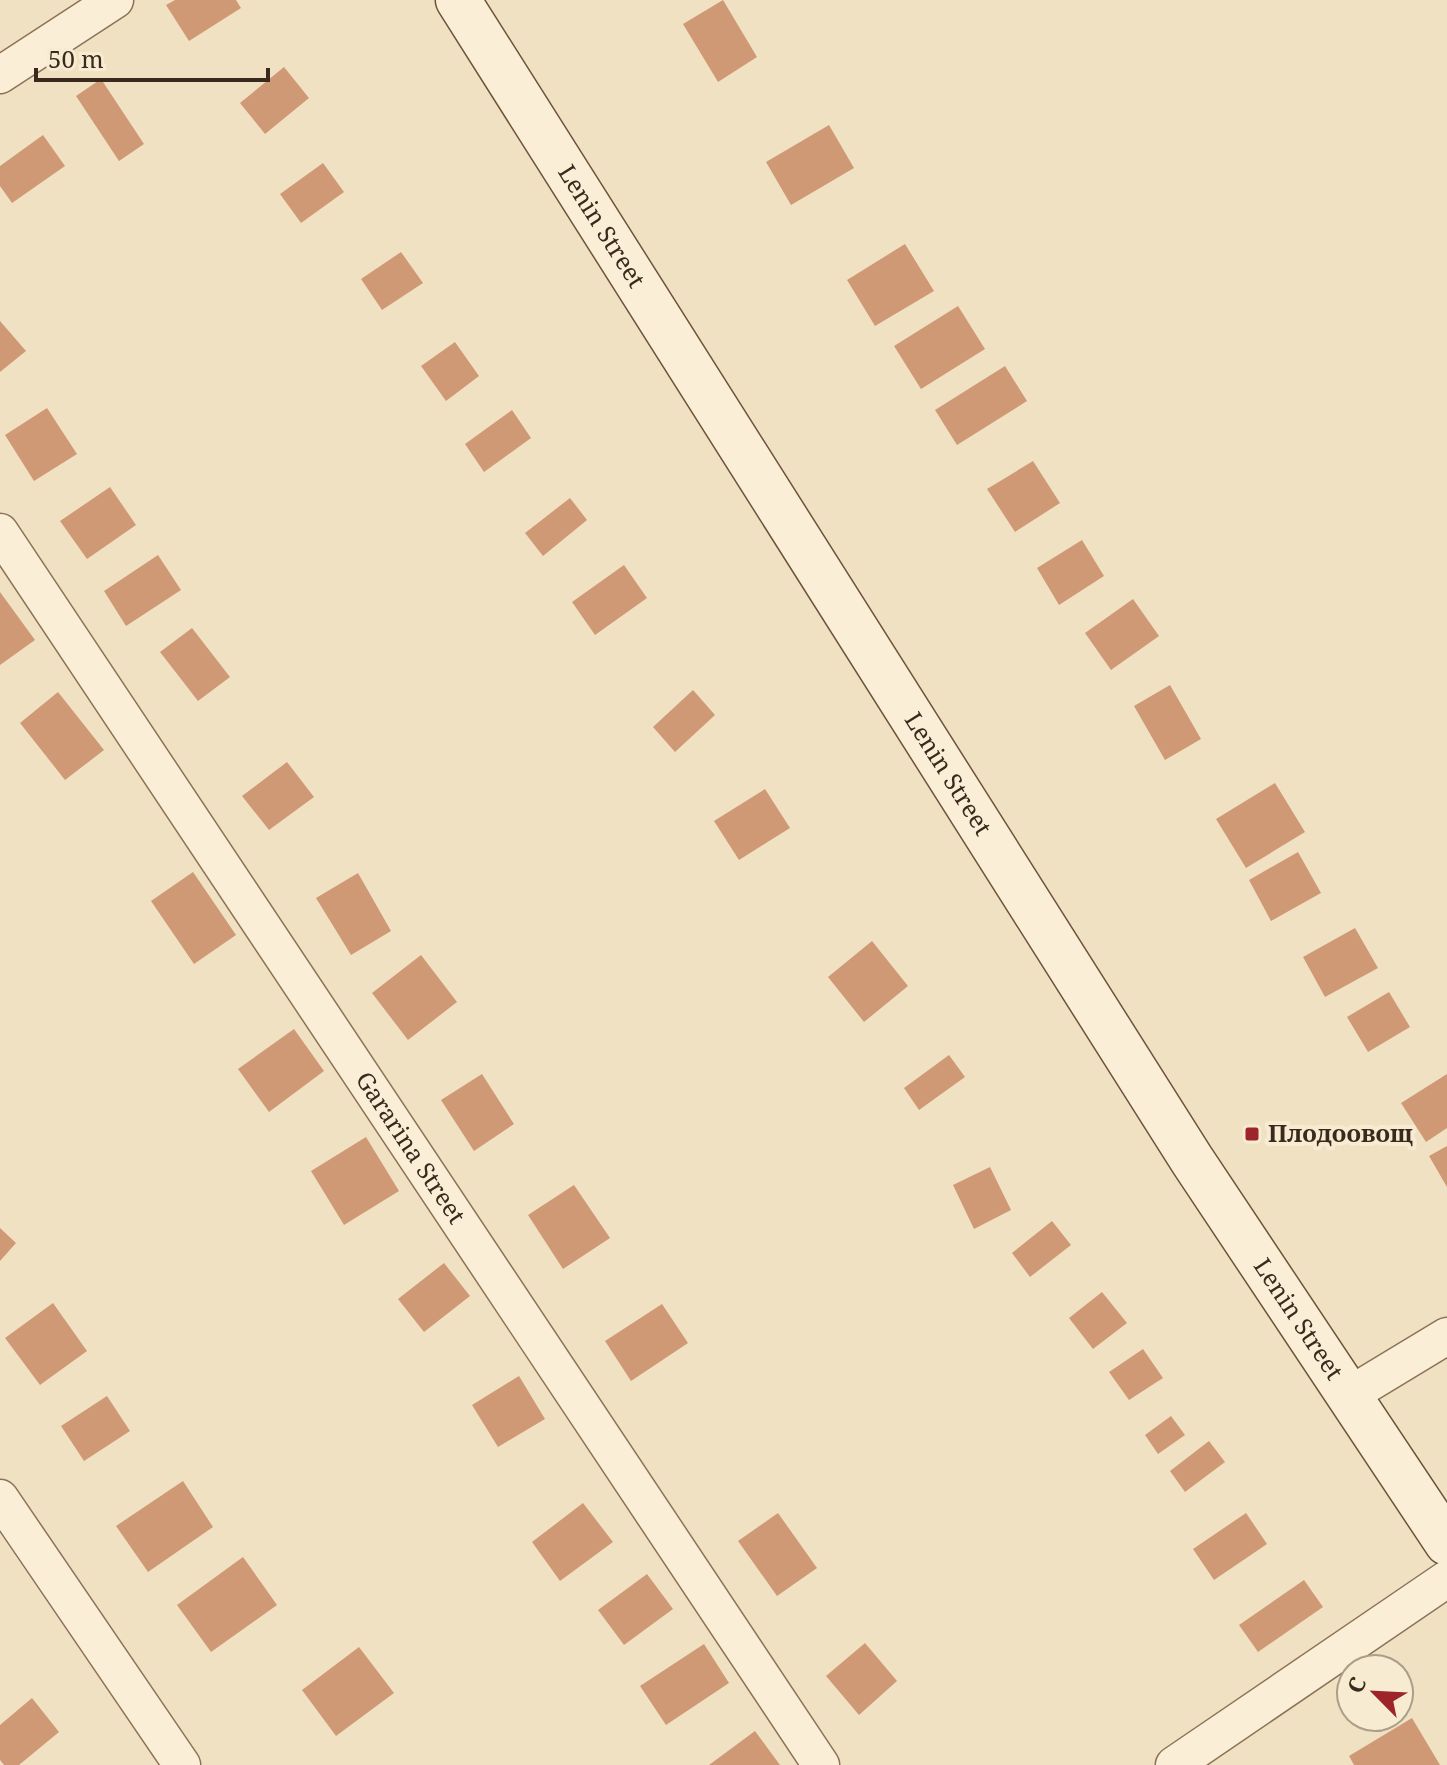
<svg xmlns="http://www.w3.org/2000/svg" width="1447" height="1765" font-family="'Noto Serif',serif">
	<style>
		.building { fill: #d09976 }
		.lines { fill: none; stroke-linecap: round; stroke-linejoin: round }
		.street-casing { stroke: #8b7258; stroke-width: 39 }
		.secondary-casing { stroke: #6d533c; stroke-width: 47 }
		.street { stroke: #faeed6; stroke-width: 36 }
		.secondary { stroke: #faeed6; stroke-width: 44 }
		.poi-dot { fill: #9d252a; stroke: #f7ebd2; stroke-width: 3 }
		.labels { text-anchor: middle; stroke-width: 8; stroke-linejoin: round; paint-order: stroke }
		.street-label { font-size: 24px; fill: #3a2a1d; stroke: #f7ebd2 }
		.poi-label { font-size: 24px; font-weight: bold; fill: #3a2a1d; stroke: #f7ebd2; text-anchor: start }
	</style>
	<rect width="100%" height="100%" fill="#f0e1c2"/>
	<!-- building -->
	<path class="building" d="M175,0H236L241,8L189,41L166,5Z
		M723,0L757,57L718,82L683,24Z
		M284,67L309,98L265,134L240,103Z
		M101,79L144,144L119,161L76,96Z
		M829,125L854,168L791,205L766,162Z
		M43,135L65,166L12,203L0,186V166Z
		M323,163L344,192L301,223L280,194Z
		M905,244L934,291L875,326L847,280Z
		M401,252L423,283L382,310L361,279Z
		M958,306L985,349L921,389L894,346Z
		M0,321L26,351L0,372Z
		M455,342L479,376L446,401L421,366Z
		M1005,366L1027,401L957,445L935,410Z
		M47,408L77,454L34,481L5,435Z
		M512,410L531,438L484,472L465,444Z
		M1033,461L1060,503L1015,532L987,489Z
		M110,487L136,525L87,559L60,521Z
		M570,498L587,520L543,556L525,533Z
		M1082,540L1104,576L1059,605L1037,568Z
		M158,555L181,590L126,626L104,591Z
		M624,565L647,598L595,635L572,602Z
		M0,592L35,640L0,665Z
		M1133,599L1159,636L1111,670L1085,633Z
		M192,628L230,677L198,701L160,652Z
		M1170,685L1201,739L1165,760L1134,706Z
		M693,690L715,715L675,752L653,727Z
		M58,692L104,750L65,780L20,723Z
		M287,762L314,797L269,830L242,796Z
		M1275,783L1305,832L1246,868L1216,819Z
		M765,789L790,828L739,860L714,821Z
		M1298,852L1321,893L1271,921L1249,880Z
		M193,872L236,935L194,964L151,901Z
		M358,873L391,931L351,955L316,898Z
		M1355,928L1378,968L1325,997L1303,957Z
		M872,941L908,986L864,1022L828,977Z
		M421,955L457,1002L408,1040L372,993Z
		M1389,992L1410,1027L1368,1052L1347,1017Z
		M294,1029L324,1071L269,1112L238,1069Z
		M949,1055L965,1077L919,1110L904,1088Z
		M482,1074L514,1124L474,1151L441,1100Z
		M1447,1074V1128L1426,1142L1401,1103Z
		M366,1137L399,1191L344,1225L311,1171Z
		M1447,1146V1187L1429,1156Z
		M990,1167L1011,1210L974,1229L953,1185Z
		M574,1185L610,1238L563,1269L528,1215Z
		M1052,1221L1071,1245L1030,1277L1012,1253Z
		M0,1228L16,1243L0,1261Z
		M444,1263L470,1296L424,1332L398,1299Z
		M1102,1292L1127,1323L1093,1349L1069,1318Z
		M53,1303L87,1351L40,1385L5,1338Z
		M662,1304L688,1343L631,1381L605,1341Z
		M1143,1349L1163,1378L1129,1400L1109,1372Z
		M519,1376L545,1419L498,1447L472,1405Z
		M107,1396L130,1431L84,1461L61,1426Z
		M1171,1416L1185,1435L1158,1454L1145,1435Z
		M1209,1441L1225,1462L1185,1492L1170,1471Z
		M183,1481L213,1527L148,1572L116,1526Z
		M583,1503L613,1542L560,1581L532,1542Z
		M778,1513L817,1568L777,1596L738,1541Z
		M1246,1513L1267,1544L1214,1580L1193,1549Z
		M243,1557L277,1605L211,1652L177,1605Z
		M647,1574L673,1609L624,1645L598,1610Z
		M1304,1580L1323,1607L1258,1652L1239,1625Z
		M865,1643L897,1681L859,1715L826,1676Z
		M704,1644L729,1683L666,1725L640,1686Z
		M359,1647L394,1693L336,1736L302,1690Z
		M32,1698L59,1732L19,1765H4L0,1760V1725Z
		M1412,1718L1440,1765H1354L1349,1756Z
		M755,1731L780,1765H709Z"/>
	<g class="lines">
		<!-- street casing -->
		<g class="street-casing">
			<g id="street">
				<path d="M0,75L115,0"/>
				<path id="s1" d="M0,532L821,1765"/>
				<path d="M1351,1394L1447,1336"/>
				<path d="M0,1498L182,1765"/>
				<path d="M1174,1765L1447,1579"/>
			</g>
		</g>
		<!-- secondary casing -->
		<g class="secondary-casing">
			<g id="secondary">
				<path id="s2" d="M458,0L1192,1160L1447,1543"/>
			</g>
		</g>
		<!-- street -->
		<use href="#street" class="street"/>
		<!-- secondary -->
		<use href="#secondary" class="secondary"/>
	</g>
	<!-- markers -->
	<rect class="poi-dot" x="1244" y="1126" width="16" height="16" rx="4"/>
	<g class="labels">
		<!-- street labels -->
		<g class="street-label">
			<text dy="8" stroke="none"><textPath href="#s2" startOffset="268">Lenin Street</textPath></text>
			<text dy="8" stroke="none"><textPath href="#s2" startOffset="916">Lenin Street</textPath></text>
			<text dy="8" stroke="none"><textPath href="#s1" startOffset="740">Gararina Street</textPath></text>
			<text dy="8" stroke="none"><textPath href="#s2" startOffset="1564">Lenin Street</textPath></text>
		</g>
		<!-- poi labels -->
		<g class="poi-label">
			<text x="1268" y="1142">Плодоовощ</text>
		</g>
	</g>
	<!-- north arrow -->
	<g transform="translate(1375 1693) rotate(294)"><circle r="38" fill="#f7ebd2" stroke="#ab9e8a" stroke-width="2"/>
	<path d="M0-6L14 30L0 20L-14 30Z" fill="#9d252a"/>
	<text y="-12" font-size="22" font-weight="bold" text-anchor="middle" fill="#3a2a1d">С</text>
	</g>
	<!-- scale -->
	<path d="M36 68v12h232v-12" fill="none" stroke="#3a2a1d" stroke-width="4"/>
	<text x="48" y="68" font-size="24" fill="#3a2a1d" stroke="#f7ebd2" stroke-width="6" paint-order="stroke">50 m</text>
</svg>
